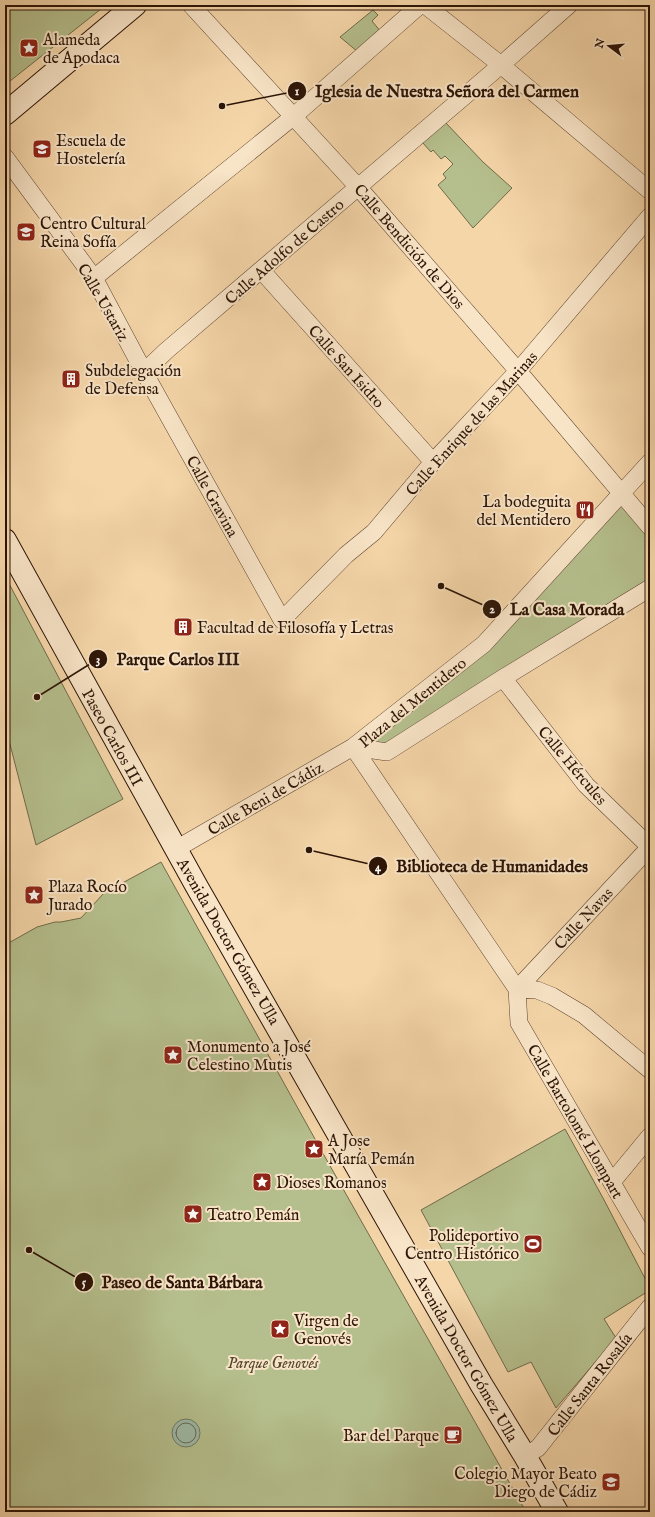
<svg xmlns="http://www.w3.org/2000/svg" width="655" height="1517" font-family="'IM FELL English',serif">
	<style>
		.green { fill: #b5bf8d; stroke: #706a4a }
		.water { fill: #9db9a5; stroke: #707765 }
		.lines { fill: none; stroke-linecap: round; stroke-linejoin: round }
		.shore { stroke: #646656; stroke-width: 1 }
		.street-casing { stroke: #5e442f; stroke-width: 18 }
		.secondary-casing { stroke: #2c1406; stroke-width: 24 }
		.street { stroke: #f8e4c7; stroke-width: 17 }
		.secondary { stroke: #f8e4c7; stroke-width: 22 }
		.labels { text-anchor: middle; stroke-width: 4; stroke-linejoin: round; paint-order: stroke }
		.poi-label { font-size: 16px; fill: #2c1406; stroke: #f8e4c7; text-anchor: start }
		.street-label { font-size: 16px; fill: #2c1406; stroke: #f8e4c7 }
		.park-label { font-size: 16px; font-style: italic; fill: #55472e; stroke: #f8e4c7 }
		.leader { fill: none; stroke: #2c1406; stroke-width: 1.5 }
		.callout-dot { fill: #2c1406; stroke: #f8e4c7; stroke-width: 1.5 }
		.mark-label { font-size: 12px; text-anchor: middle; font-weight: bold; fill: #fff }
		.callout-label { font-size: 17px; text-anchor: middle; font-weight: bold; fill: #2c1406; stroke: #f8e4c7; stroke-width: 4; stroke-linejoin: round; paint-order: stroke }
	</style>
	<rect width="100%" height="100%" fill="#f5d6a9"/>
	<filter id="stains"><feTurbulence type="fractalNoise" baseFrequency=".005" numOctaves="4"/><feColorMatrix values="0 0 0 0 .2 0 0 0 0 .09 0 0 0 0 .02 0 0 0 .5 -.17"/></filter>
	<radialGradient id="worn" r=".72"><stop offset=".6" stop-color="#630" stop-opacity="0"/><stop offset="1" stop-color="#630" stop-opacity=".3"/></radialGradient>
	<!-- green -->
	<path class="green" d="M8,5H106L5,85V11Z
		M373,10L378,15L372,21L381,32L358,52L340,37Z
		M445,122L483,162L512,188L473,228L438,185L446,178L443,174L453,164L445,156L441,159L433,150L431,152L422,142Z
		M621,493L650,527V588L387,752L353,747L484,644Z
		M5,576L123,799L36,845L5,725Z
		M161,862L325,1157L526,1512H5V945L37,927L55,922H61L81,918L104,893Z
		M565,1129L603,1198L650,1288V1290L604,1319L616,1338L556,1408L531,1362L508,1372L421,1210Z"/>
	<!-- water -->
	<path class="water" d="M172 1433a14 14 0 1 1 28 0a14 14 0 1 1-28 0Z"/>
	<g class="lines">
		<!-- shore -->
		<path class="shore" d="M176 1433a10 10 0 1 1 20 0a10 10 0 1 1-20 0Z"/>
		<!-- street casing -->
		<g class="street-casing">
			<path id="street" d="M191,5L358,187L518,371L650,527
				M425,5L501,65L650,191
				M5,157L94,278L144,372L282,620L346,555L374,532L433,462L518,371L650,216
				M261,270L433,462
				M94,278L294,116L420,5
				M144,372L166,351L501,65L569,5
				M503,678L586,785L650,847
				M353,747L387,752L503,678L650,588
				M353,747L517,989
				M176,849L353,747L484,644L650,462
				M517,989L519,1023L650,1248
				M517,989L650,847
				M517,989L537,990L552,996L584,1015L650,1070
				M612,1182L650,1136
				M525,1456L538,1448L650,1307"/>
		</g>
		<!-- secondary casing -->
		<g class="secondary-casing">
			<path id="secondary" d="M5,114L135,5
				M5,540L197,887L481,1384L525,1456L557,1512"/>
		</g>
		<!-- street -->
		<use href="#street" class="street"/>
		<!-- secondary -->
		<use href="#secondary" class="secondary"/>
	</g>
	<!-- icons -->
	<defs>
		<g id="sight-square" transform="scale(1)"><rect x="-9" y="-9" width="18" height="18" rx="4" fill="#8f2418" stroke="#f8e4c7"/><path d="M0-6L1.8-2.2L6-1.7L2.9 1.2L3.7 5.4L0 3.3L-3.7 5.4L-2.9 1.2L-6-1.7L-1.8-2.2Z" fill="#fff"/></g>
		<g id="university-square" transform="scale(1)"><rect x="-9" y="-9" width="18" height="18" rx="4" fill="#8f2418" stroke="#f8e4c7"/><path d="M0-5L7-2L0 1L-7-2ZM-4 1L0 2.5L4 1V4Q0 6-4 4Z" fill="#fff"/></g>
		<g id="building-square" transform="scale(1)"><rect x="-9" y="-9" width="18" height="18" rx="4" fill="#8f2418" stroke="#f8e4c7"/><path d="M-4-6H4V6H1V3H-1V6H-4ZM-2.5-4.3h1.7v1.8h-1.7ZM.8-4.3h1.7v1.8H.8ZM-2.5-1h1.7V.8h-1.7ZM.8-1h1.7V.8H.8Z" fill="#fff"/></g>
		<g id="restaurant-square" transform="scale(1)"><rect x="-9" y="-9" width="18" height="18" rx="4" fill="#8f2418" stroke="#f8e4c7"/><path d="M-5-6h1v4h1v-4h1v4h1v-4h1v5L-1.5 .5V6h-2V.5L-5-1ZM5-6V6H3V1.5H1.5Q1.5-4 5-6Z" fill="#fff"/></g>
		<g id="stadium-square" transform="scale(1)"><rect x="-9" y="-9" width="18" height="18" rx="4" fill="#8f2418" stroke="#f8e4c7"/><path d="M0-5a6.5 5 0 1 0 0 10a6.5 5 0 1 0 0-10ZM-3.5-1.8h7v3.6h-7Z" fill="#fff"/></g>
		<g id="cafe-square" transform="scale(1)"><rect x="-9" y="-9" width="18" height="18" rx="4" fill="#8f2418" stroke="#f8e4c7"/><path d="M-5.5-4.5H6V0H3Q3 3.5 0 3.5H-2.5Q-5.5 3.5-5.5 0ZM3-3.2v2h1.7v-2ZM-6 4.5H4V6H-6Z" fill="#fff"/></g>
	</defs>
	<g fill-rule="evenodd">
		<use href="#sight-square" x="29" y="48"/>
		<use href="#university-square" x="42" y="149"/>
		<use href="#university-square" x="26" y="232"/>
		<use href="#building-square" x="71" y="379"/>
		<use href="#restaurant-square" x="585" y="510"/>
		<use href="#building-square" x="183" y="627"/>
		<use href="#sight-square" x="34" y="895"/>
		<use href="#sight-square" x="173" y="1055"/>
		<use href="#sight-square" x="314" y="1149"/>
		<use href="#sight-square" x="262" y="1182"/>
		<use href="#sight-square" x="193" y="1214"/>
		<use href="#stadium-square" x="533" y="1244"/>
		<use href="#sight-square" x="280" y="1329"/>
		<use href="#cafe-square" x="453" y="1435"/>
		<use href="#university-square" x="611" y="1482"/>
	</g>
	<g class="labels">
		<!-- poi labels -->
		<g class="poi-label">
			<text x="43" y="45">Alameda<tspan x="43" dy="18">de Apodaca</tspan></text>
			<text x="56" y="146">Escuela de<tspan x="56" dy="18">Hostelería</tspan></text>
			<text x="40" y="229">Centro Cultural<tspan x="40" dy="18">Reina Sofía</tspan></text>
			<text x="85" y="376">Subdelegación<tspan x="85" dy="18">de Defensa</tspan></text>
			<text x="571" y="507" text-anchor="end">La bodeguita<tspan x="571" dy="18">del Mentidero</tspan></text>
			<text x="197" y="633">Facultad de Filosofía y Letras</text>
			<text x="48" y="892">Plaza Rocío<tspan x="48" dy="18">Jurado</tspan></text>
			<text x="187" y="1052">Monumento a José<tspan x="187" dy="18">Celestino Mutis</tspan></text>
			<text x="328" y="1146">A Jose<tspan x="328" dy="18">María Pemán</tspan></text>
			<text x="276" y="1188">Dioses Romanos</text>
			<text x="207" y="1220">Teatro Pemán</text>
			<text x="519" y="1241" text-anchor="end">Polideportivo<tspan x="519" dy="18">Centro Histórico</tspan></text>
			<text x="294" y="1326">Virgen de<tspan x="294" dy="18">Genovés</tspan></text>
			<text x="439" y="1441" text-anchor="end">Bar del Parque</text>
			<text x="597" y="1479" text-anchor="end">Colegio Mayor Beato<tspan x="597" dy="18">Diego de Cádiz</tspan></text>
		</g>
		<!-- street labels -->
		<g class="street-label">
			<text transform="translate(410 246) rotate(49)" y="6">Calle Bendición de Dios</text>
			<text transform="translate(284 251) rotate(-41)" y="6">Calle Adolfo de Castro</text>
			<text transform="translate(104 302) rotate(60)" y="6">Calle Ustariz</text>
			<text transform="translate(347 366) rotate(48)" y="6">Calle San Isidro</text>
			<text transform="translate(471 423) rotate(-48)" y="6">Calle Enrique de las Marinas</text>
			<text transform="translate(213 496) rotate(61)" y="6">Calle Gravina</text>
			<text transform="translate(412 702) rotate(-39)" y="6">Plaza del Mentidero</text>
			<text transform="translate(113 737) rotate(61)" y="6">Paseo Carlos III</text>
			<text transform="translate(573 765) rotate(50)" y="6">Calle Hércules</text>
			<text transform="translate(265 798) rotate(-30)" y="6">Calle Beni de Cádiz</text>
			<text transform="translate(583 918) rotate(-47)" y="6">Calle Navas</text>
			<text transform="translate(229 941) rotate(60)" y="6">Avenida Doctor Gómez Ulla</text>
			<text transform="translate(576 1121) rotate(60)" y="6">Calle Bartolomé Llompart</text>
			<text transform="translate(467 1358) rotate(60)" y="6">Avenida Doctor Gómez Ulla</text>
			<text transform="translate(589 1384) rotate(-52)" y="6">Calle Santa Rosalía</text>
		</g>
		<!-- park labels -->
		<g class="park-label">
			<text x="273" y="1368">Parque Genovés</text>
		</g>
	</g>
	<!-- callouts -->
	<path class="leader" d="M222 106L297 91M441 586L492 609M37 697L98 659M309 850L378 866M29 1250L84 1282"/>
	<g class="callout-dot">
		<circle cx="222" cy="106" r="4"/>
		<circle cx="441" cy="586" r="4"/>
		<circle cx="37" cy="697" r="4"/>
		<circle cx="309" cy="850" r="4"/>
		<circle cx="29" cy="1250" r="4"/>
		<circle cx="297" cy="91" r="10"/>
		<circle cx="492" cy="609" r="10"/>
		<circle cx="98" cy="659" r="10"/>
		<circle cx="378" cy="866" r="10"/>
		<circle cx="84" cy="1282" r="10"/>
	</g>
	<g class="mark-label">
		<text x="297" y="95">1</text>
		<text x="492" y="613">2</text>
		<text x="98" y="663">3</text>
		<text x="378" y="871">4</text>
		<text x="84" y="1286">5</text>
	</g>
	<g class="callout-label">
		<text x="447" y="97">Iglesia de Nuestra Señora del Carmen</text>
		<text x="567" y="615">La Casa Morada</text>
		<text x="178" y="665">Parque Carlos III</text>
		<text x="492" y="872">Biblioteca de Humanidades</text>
		<text x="182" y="1288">Paseo de Santa Bárbara</text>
	</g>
	<!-- margin -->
	<rect width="655" height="1517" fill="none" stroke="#f5d6a9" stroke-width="20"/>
	<rect x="6" y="6" width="643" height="1505" fill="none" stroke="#2c1406" stroke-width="2"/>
	<rect x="10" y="10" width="635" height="1497" fill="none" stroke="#2c1406"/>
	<!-- north arrow -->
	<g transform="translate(609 46) rotate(286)" stroke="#f8e4c7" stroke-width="3" paint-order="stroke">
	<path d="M0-3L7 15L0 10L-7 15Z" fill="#2c1406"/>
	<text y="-6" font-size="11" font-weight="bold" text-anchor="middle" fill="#2c1406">N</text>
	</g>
	<rect width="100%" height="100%" filter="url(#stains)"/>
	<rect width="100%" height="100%" fill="url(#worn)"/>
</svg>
